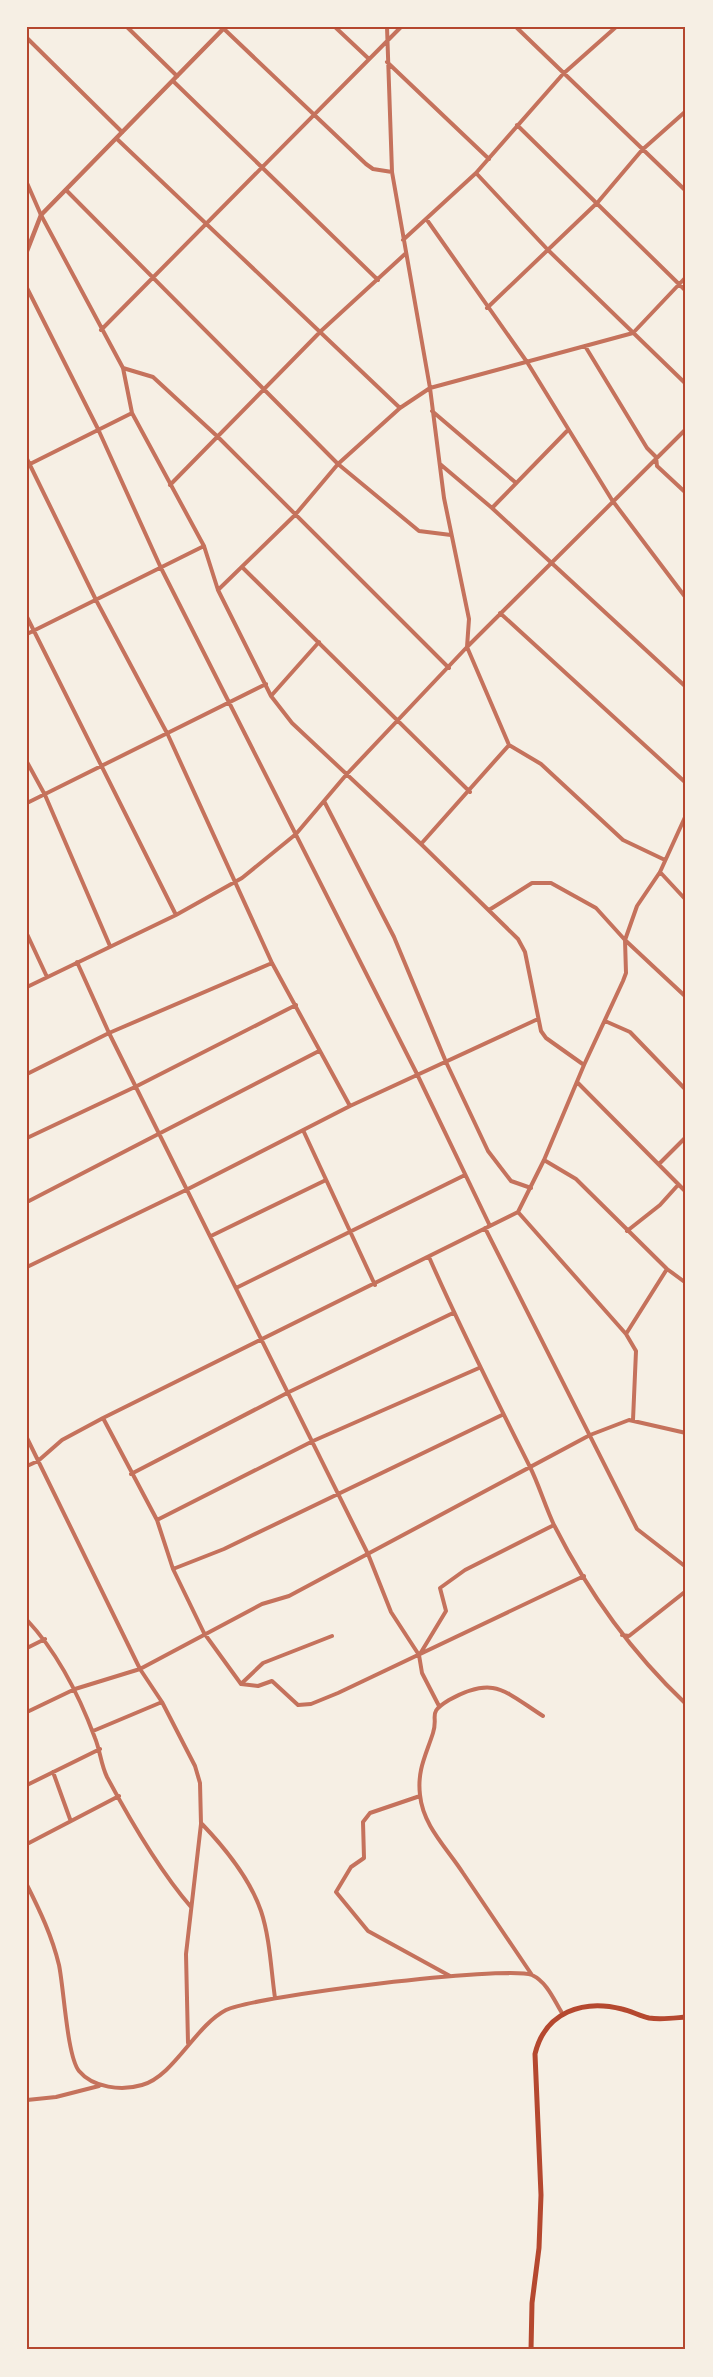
<svg xmlns="http://www.w3.org/2000/svg" width="713" height="2377" font-family="Figtree,sans-serif">
	<style>
		.lines { fill: none; stroke-linecap: round; stroke-linejoin: round }
		.minor { stroke: #c5725c; stroke-width: 4 }
		.tertiary { stroke: #c5725c; stroke-width: 4.5 }
		.secondary { stroke: #b5482f; stroke-width: 5 }
		.neatline { fill: none; stroke: #b5482f; stroke-width: 2 }
	</style>
	<rect width="100%" height="100%" fill="#f6efe4"/>
	<g class="lines">
		<!-- minor -->
		<path class="minor" d="M127,27L177,76
			M335,27L369,59
			M516,27L686,191
			M223,28L366,164L373,169L392,172
			M27,38L122,132
			M387,62L489,159
			M173,81L378,280
			M517,125L686,291
			M117,139L400,408
			M476,173L548,250L686,384
			M27,183L41,215L123,368L132,413L204,546L218,590L271,696L292,723L421,844L518,939L525,952L541,1031L546,1038L584,1065
			M66,190L338,464L419,531L451,535
			M427,220L527,362L612,500L686,598
			M403,240L476,173L563,74L616,27
			M27,288L98,429L161,568L417,1074L490,1226
			M487,308L598,202L642,150L686,111
			M101,330L401,27
			M585,346L647,448L656,457L657,466L686,493
			M123,368L153,377L218,437L449,668
			M432,411L515,482
			M27,459L96,600L168,735L272,963L350,1106
			M440,464L492,508L686,687
			M28,465L132,413
			M170,485L321,331L405,254
			M492,508L567,431
			M243,568L470,792
			M218,590L295,515L338,464L400,408L430,388L633,333L686,277
			M500,613L686,783
			M27,617L176,915
			M27,634L204,546
			M271,696L319,642
			M509,745L541,764L623,840L665,860
			M27,762L45,795L110,946
			M324,801L394,937L446,1062L488,1151L511,1181L531,1188
			M27,803L266,684
			M421,844L509,745L467,647L686,429
			M660,872L686,900
			M489,910L532,883H551L596,908L625,940L686,997
			M27,934L47,977
			M77,962L109,1033L368,1554L391,1612L419,1655L422,1673L439,1706
			M27,987L176,915L242,878L296,834L346,775L467,647L469,619L444,498L430,388L392,172L387,27
			M605,1021L630,1032L686,1090
			M27,1074L109,1033L272,963
			M577,1082L686,1192
			M303,1130L375,1285
			M27,1138L137,1086L296,1005
			M544,1160L576,1179L667,1269L686,1283
			M659,1164L686,1137
			M27,1202L319,1051
			M518,1212L626,1334L636,1351L633,1420
			M485,1228L637,1529L686,1567
			M627,1231L660,1205L678,1185
			M211,1236L326,1180
			M429,1257C460,1328 495,1397 530,1467C539,1485 545,1506 554,1525C588,1592 632,1653 686,1704
			M27,1267L188,1189L350,1106L538,1019
			M236,1288L465,1175
			M626,1334L667,1269
			M103,1418L157,1520L173,1569L204,1633L241,1684L258,1686L272,1681L298,1705L311,1704L338,1693L584,1576
			M27,1438L140,1669L162,1702L195,1766L200,1783L201,1824L186,1954L188,2043
			M27,1466L38,1461L62,1440L103,1418L518,1212L544,1160L584,1065L623,981L626,973L625,940L637,906L660,872L686,815
			M131,1474L289,1392L453,1313
			M157,1520L313,1441L479,1368
			M173,1569L224,1549L502,1415
			M27,1620C58,1653 79,1695 95,1738C100,1750 101,1765 107,1777C130,1820 159,1870 191,1907
			M622,1635L629,1636L686,1591
			M27,1648L45,1639
			M420,1654L446,1611L440,1588L465,1570L554,1525
			M241,1684L263,1663L332,1636
			M27,1712L75,1689L140,1669L262,1604L289,1596L590,1435L629,1420L686,1433
			M93,1731L162,1702
			M53,1772L70,1819
			M27,1785L100,1749
			M420,1796L370,1813L363,1822L364,1858L351,1867L336,1892L368,1931L450,1976
			M202,1824C225,1848 250,1879 261,1911C270,1938 271,1970 275,1998
			M27,1844L119,1796
			M27,1885C40,1911 52,1936 59,1965C64,1989 67,2056 79,2071C93,2088 122,2091 142,2085C174,2076 195,2026 226,2010C254,1996 506,1965 532,1975C547,1982 554,2000 562,2013
			M532,1975C509,1941 486,1907 463,1873C447,1848 423,1826 420,1795C417,1770 426,1755 433,1733C439,1715 426,1714 449,1700C494,1675 504,1691 543,1716
			M27,2100L56,2097L99,2086"/>
		<!-- tertiary -->
		<path class="tertiary" d="M27,251L41,215L225,27"/>
		<!-- secondary -->
		<path class="secondary" d="M531,2350L532,2303L539,2248L541,2195L535,2054C545,2012 583,1999 622,2009C631,2011 640,2016 649,2018C661,2020 674,2018 686,2017"/>
	</g>
	<!-- border -->
	<rect width="713" height="2377" fill="none" stroke="#f6efe4" stroke-width="57"/>
	<rect x="28" y="28" width="656" height="2320" class="neatline"/>
</svg>
